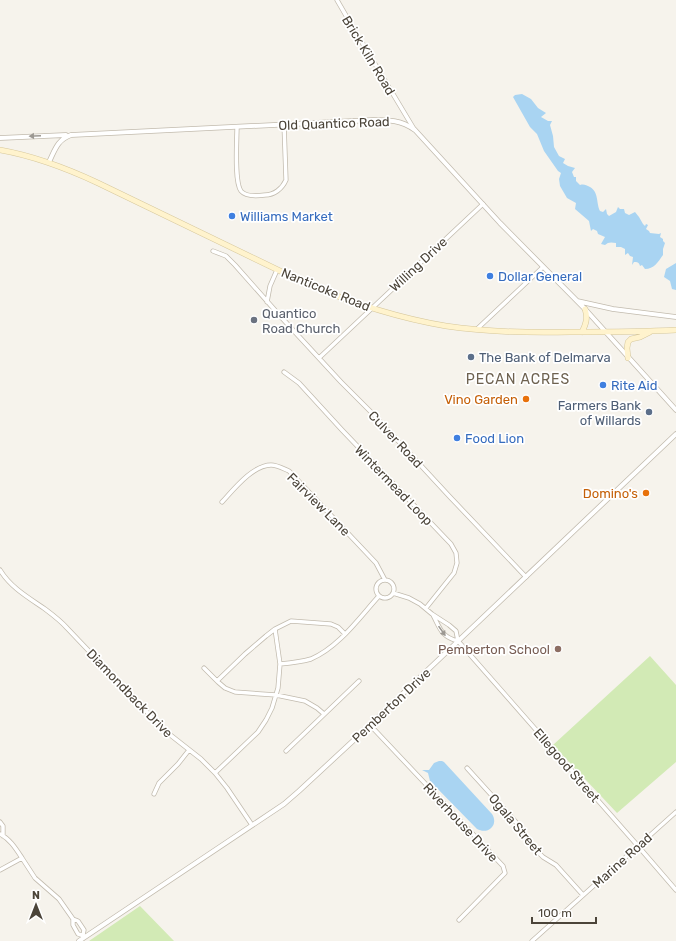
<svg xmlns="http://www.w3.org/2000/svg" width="676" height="941" font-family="Rubik,sans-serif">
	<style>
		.green { fill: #d2eab5 }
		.water { fill: #a9d4f2 }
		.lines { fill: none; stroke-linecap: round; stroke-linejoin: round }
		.minor-casing { stroke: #c2bbae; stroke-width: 5 }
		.tertiary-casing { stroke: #c2bbae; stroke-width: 5.5 }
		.secondary-casing { stroke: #d6c79b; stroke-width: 6 }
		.minor { stroke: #fff; stroke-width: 3.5 }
		.tertiary { stroke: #fff; stroke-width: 4 }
		.secondary { stroke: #fff3cd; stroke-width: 5 }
		.oneway { fill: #9c9892 }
		.shop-dot { fill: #3f7fe0; stroke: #fff; stroke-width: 1.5 }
		.worship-dot { fill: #6b7280; stroke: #fff; stroke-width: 1.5 }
		.service-dot { fill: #5c6f8a; stroke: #fff; stroke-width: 1.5 }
		.food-dot { fill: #e8710a; stroke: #fff; stroke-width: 1.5 }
		.education-dot { fill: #8d6e63; stroke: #fff; stroke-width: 1.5 }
		.labels { text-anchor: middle; stroke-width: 3.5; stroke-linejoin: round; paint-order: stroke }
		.street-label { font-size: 13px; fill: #4b4439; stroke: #fff }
		.shop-label { font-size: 13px; fill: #366cbe; stroke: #fff; text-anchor: start }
		.worship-label { font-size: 13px; fill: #5b616d; stroke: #fff; text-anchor: start }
		.service-label { font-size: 13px; fill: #4e5e75; stroke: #fff; text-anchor: start }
		.food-label { font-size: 13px; fill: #c56008; stroke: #fff; text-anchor: end }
		.education-label { font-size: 13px; fill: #785e54; stroke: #fff; text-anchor: end }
		.neighbourhood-label { font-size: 14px; letter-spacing: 1px; fill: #6e6250; stroke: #fff }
	</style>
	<rect width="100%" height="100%" fill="#f6f3ec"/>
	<!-- green -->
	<path class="green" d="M650,656L676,685V762L617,813L553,745Z
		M140,906L174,941H89Z"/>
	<!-- water -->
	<path class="water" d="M522,94L531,99L538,108L546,113L541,117L548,121H552L550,125L553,136L554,147L559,156L565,159L563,163L568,166L575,168L572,172L574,177H576V181L580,185C584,184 586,185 590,187C599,192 596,203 600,211L603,212L606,209L607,214L609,216L616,212L618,207L620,209H624L625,213L629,215L635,212L639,217L643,224L645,226L646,224L648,225L646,229L649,231L650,233L659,234L661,233L660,237L663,239V241L665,243L663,249V255C658,262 654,269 645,269L642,265L640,266C639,262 637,262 634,262L632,265L633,257L630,256L628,253L625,255V249L621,247H616V243C611,242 608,242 605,245L601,244L605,237L598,234L597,231L593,229L591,231L589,221L575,209L576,203L567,198L560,186L559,179L561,173L558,171L544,151L537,134L530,127L513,97L515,95Z
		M676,263V290L672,289L670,281L664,277L666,269Z
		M439,761H442L444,762L492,814C499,825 488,835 477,829L430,781L428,773L422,770H429L434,763Z"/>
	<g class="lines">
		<!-- minor casing -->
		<g class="minor-casing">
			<path id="minor" d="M337,0L348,19L414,129
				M237,127C237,140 234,182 241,191C246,197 258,196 265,195C274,195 282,189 286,180L284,124
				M213,251L226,256L235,265L281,317L341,382L376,417L450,497L526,577
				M267,302L270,286L277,270
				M477,329L543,267
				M319,358L483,204
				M284,372L299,383L342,430L451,544L456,553L457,563L454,573L426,608
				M222,502C234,489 253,465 271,465C277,465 284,469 289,471L376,563L385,580
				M0,570C11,588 29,598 45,609C53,615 61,621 67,628L164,730L201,759L215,773L227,788L252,825
				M376 589a9 9 0 1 1 18 0a9 9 0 1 1-18 0Z
				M393,593L409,598L420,604L432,614L449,625L456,631L458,641L638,846L676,890
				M433,615C440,628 441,637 458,641
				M280,664C291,663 301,662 311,659C339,647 359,618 379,596
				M204,668L218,682L225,688L235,692L276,695L305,701L317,708L324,714
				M217,681L245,654L266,636L275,629L291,621L331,624L338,627L345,634
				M370,725L503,866L505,873L459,920
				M286,751L359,681
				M467,768L515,821L532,846L543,857L556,865L583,895
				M215,773L258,732L266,720L272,708L278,688L280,664L275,629
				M154,794L159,783L178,764L189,750
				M0,822L3,826V836
				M0,834C10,839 16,849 22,858L0,870
				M22,858L35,878L59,899L73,919L78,921L84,930L83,935
				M73,919V925L78,934L84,936
				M532,941L676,812"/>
		</g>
		<!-- tertiary casing -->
		<g class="tertiary-casing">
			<path id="tertiary" d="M0,138L66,135
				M49,162C55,150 57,140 71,135L373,120C389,120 401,120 415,130L500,223L585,309L676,410
				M577,301L613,309L676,317
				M79,941L284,804L299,791L354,740L676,434"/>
		</g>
		<!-- secondary casing -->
		<g class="secondary-casing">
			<path id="secondary" d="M0,150C34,156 66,168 98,183L307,284C352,303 398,318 446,326C487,332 529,333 570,332C605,332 641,332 676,330
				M582,332C586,324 588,318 585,309
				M628,358L627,348L628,342L631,339L640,337L650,332"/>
		</g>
		<!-- minor -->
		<use href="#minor" class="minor"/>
		<!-- tertiary -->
		<use href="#tertiary" class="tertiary"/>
		<!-- secondary -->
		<use href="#secondary" class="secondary"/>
	</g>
	<!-- one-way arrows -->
	<defs><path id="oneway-solid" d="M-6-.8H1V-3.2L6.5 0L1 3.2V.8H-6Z"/></defs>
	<g class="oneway">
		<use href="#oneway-solid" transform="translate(35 136) rotate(177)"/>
		<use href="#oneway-solid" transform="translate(442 631) rotate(55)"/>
	</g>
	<!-- markers -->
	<g class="shop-dot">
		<circle cx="232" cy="216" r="4"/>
		<circle cx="490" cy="276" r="4"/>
		<circle cx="603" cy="385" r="4"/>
		<circle cx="457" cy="438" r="4"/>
	</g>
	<circle class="worship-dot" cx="254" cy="320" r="4"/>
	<g class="service-dot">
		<circle cx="471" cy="357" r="4"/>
		<circle cx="649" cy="412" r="4"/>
	</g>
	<g class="food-dot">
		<circle cx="526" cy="399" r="4"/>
		<circle cx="646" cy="493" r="4"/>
	</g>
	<circle class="education-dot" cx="558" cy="649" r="4"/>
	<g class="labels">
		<!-- street labels -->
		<g class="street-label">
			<text transform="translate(369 55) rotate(59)" y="5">Brick Kiln Road</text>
			<text transform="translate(334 123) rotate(-2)" y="5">Old Quantico Road</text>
			<text transform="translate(418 264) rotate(-43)" y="5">Willing Drive</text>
			<text transform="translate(326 289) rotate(22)" y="5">Nanticoke Road</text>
			<text transform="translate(396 439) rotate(47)" y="5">Culver Road</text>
			<text transform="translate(394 485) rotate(46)" y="5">Wintermead Loop</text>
			<text transform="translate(319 504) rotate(45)" y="5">Fairview Lane</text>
			<text transform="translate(130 693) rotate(46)" y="5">Diamondback Drive</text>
			<text transform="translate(391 705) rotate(-43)" y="5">Pemberton Drive</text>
			<text transform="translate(567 765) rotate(49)" y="5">Ellegood Street</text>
			<text transform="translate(461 822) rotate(47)" y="5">Riverhouse Drive</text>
			<text transform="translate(516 824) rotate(50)" y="5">Ogala Street</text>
			<text transform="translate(622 860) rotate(-42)" y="5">Marine Road</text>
		</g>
		<!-- shop labels -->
		<g class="shop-label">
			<text x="240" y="221">Williams Market</text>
			<text x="498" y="281">Dollar General</text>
			<text x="611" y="390">Rite Aid</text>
			<text x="465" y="443">Food Lion</text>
		</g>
		<!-- worship labels -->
		<g class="worship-label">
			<text x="262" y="318">Quantico<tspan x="262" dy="15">Road Church</tspan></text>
		</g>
		<!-- service labels -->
		<g class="service-label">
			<text x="479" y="362">The Bank of Delmarva</text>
			<text x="641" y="410" text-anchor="end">Farmers Bank<tspan x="641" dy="15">of Willards</tspan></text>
		</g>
		<!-- food labels -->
		<g class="food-label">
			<text x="518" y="404">Vino Garden</text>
			<text x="638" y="498">Domino's</text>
		</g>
		<!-- education labels -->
		<g class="education-label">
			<text x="550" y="654">Pemberton School</text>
		</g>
		<!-- neighbourhood labels -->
		<g class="neighbourhood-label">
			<text x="518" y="384">PECAN ACRES</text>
		</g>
	</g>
	<!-- north arrow -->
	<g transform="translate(36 905)" stroke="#ffffff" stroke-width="3" paint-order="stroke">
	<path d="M0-3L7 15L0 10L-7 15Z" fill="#4b4439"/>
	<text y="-6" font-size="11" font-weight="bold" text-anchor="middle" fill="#4b4439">N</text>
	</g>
	<!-- scale -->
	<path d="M532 917v6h64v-6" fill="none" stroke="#4b4439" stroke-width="2"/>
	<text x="538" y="917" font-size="12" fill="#4b4439" stroke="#ffffff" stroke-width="3" paint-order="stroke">100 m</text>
</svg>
